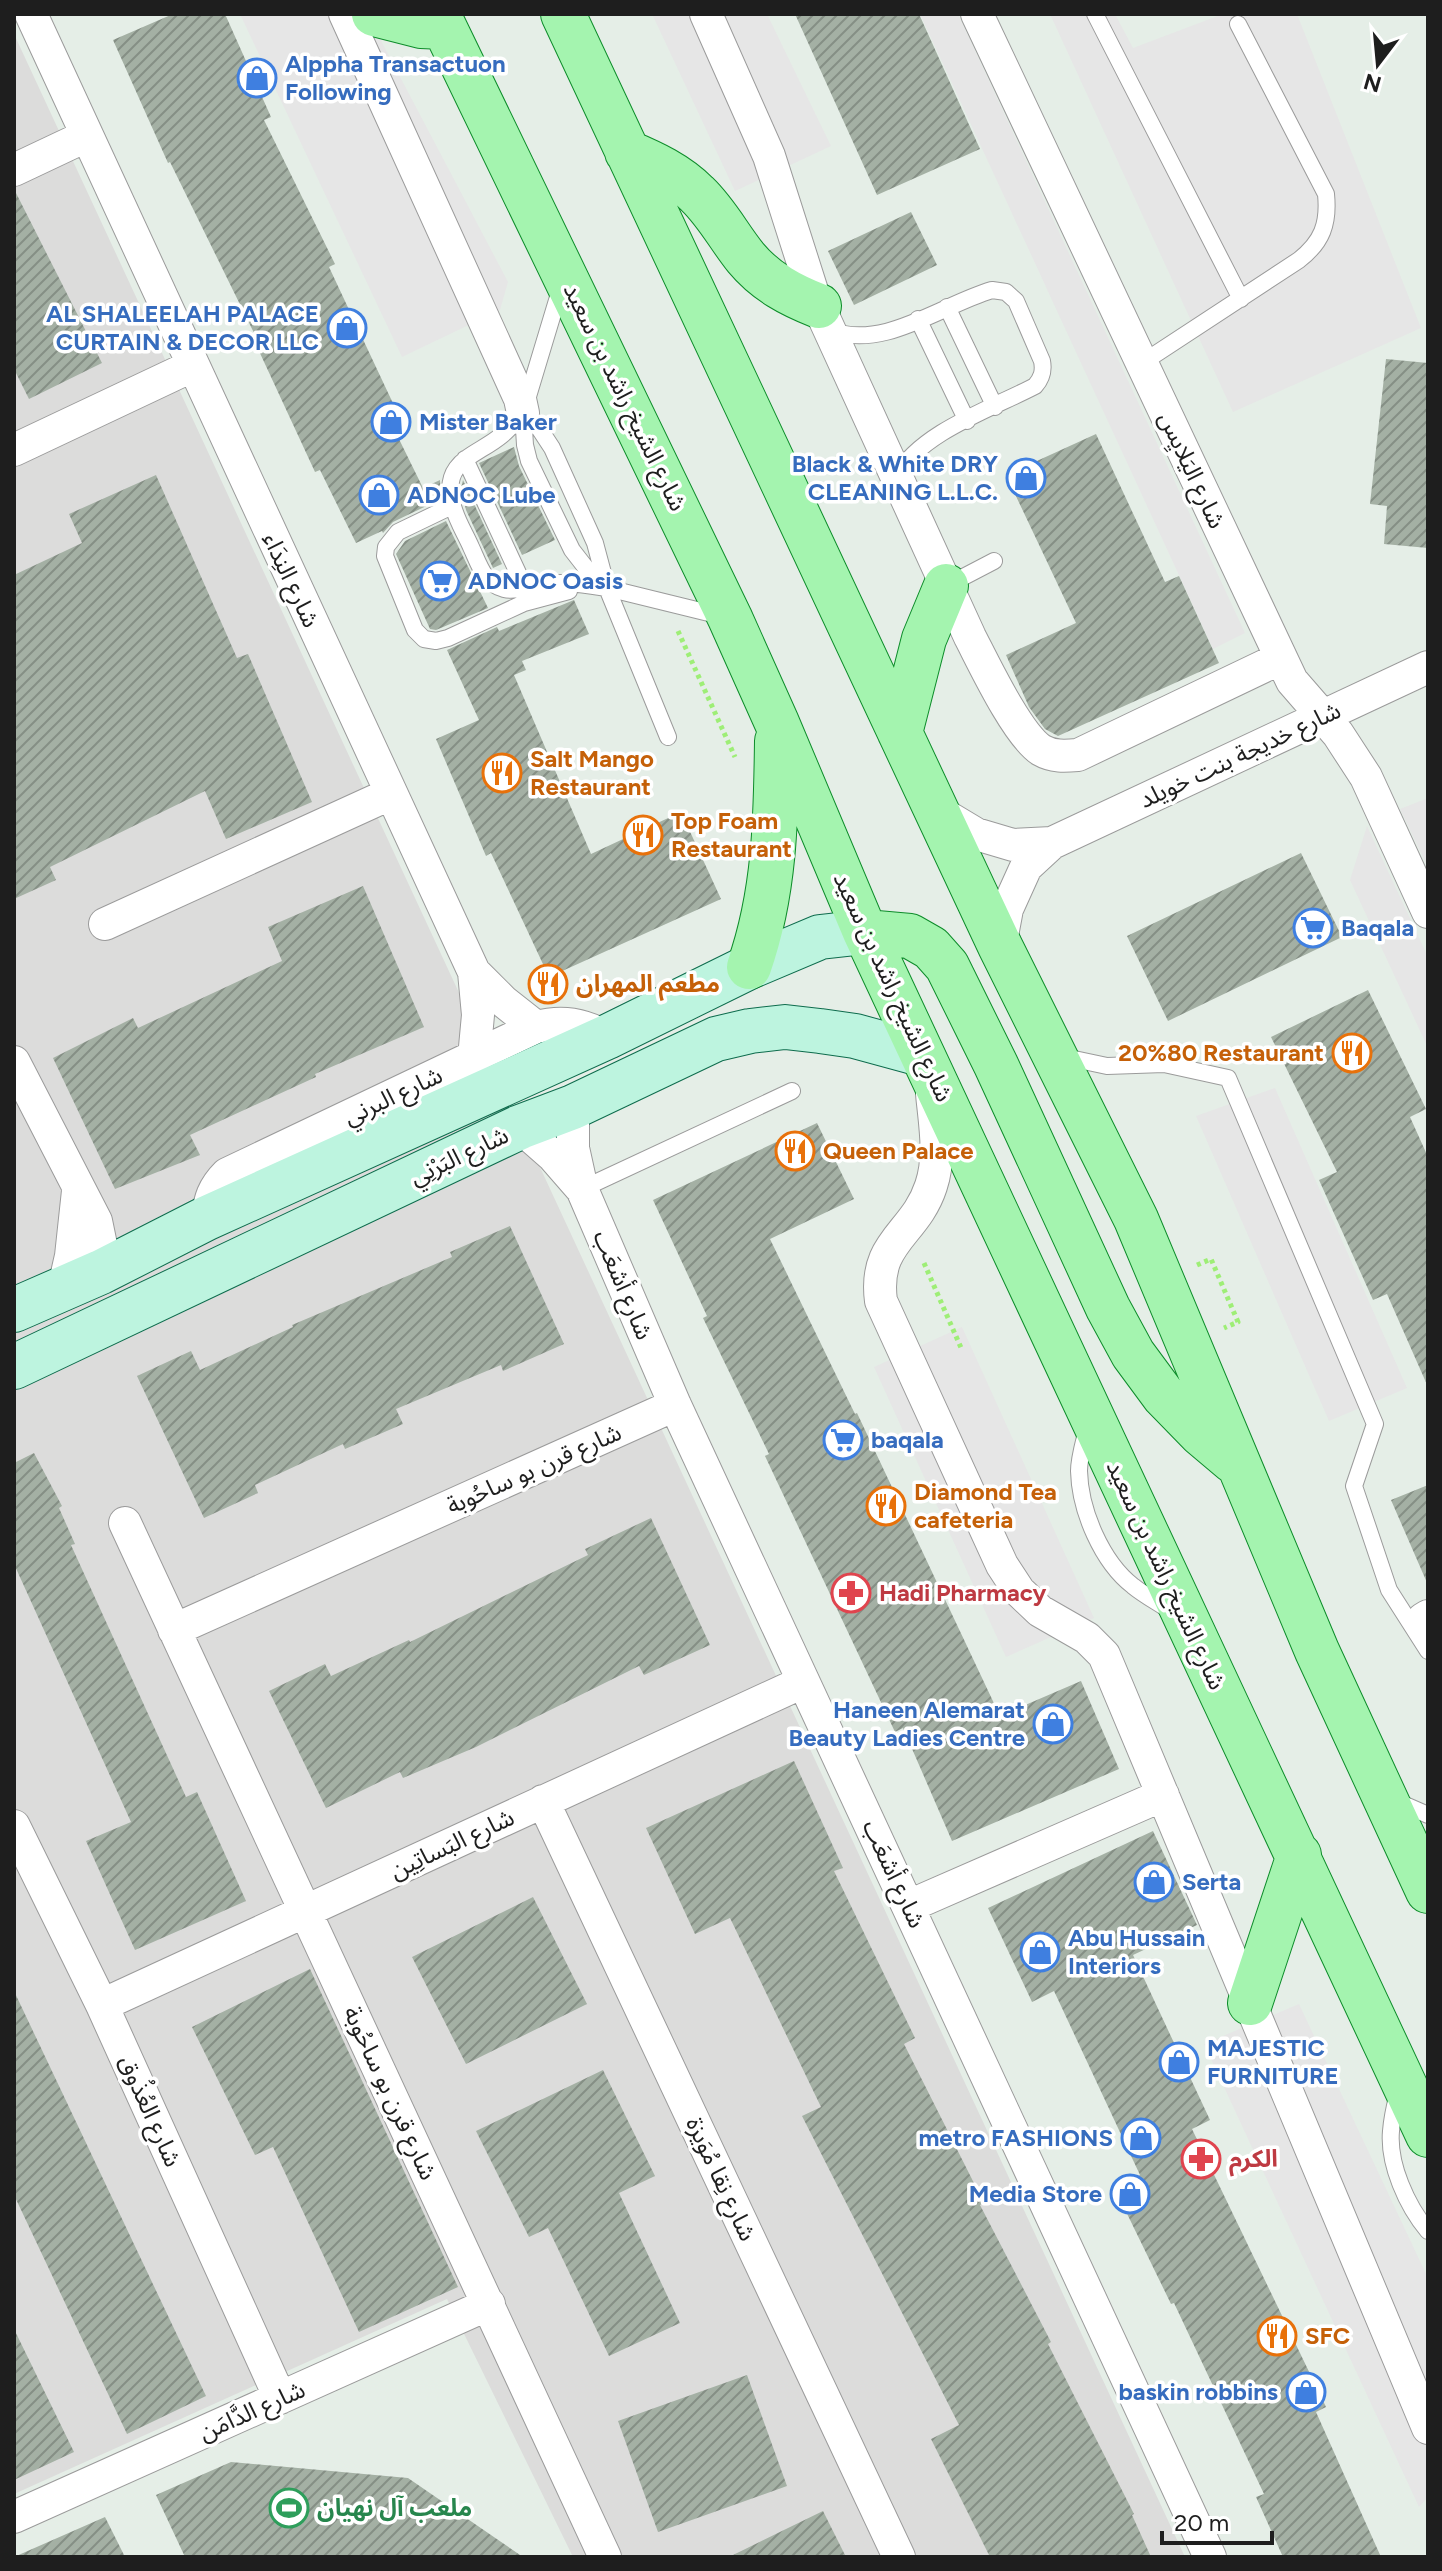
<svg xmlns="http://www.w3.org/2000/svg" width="1442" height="2571" font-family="Figtree,'Noto Sans Arabic',sans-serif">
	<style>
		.residential { fill: #dcdcdb }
		.parking { fill: #e6e6e6 }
		.building { fill: url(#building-hatch) }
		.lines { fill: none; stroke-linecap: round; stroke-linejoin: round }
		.lane-casing { stroke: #9b9b9b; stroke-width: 18 }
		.street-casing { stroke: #9b9b9b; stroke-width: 34 }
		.secondary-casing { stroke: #0e6c4d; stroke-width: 46 }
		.primary-casing { stroke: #0d8c2a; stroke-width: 46 }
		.path { stroke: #9eee76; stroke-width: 5; stroke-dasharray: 4 4; stroke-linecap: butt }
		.lane { stroke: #fff; stroke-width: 16 }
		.street { stroke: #fff; stroke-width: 32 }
		.secondary { stroke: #bdf4df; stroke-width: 44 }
		.primary { stroke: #a4f4af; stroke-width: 44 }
		.labels { text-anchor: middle; stroke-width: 7; stroke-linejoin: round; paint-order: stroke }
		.shop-label { font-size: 24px; font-weight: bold; fill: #366cbe; stroke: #fff; text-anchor: start }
		.street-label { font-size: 24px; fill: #1e1e1e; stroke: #fff }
		.food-label { font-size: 24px; font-weight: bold; fill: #c56008; stroke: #fff; text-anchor: start }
		.health-label { font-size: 24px; font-weight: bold; fill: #be3a42; stroke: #fff; text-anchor: start }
		.leisure-label { font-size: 24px; font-weight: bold; fill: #27864d; stroke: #fff; text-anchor: start }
	</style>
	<defs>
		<pattern id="building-hatch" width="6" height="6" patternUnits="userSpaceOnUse" patternTransform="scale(2)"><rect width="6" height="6" fill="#a4b0a4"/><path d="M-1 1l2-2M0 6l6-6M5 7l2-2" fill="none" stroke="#858f85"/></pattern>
	</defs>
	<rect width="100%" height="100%" fill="#e5eee7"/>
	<!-- residential -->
	<path class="residential" d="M14,34L1185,2557H573L447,2299L14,2494Z"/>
	<!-- parking -->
	<path class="parking" d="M240,14H367L508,282L500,310L402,357Z
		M652,14H767L831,146L735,191Z
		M920,14H958L1245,633L1213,649Z
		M1050,14H1115L1133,48L1223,14H1297L1421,328L1233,412Z
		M1428,798V868L1400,809Z
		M1367,826L1428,957V1048L1350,880Z
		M1275,1088L1407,1388L1329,1421L1196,1116Z
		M962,1327L1094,1618L1006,1657L874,1367Z
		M1299,2004L1428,2278V2497L1419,2507L1204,2044Z"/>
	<!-- building -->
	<path class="building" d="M173,14H225L271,117L264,120L335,264L329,267L406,431L397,435L423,488L440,480L441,499L393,522L383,533L382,531L356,543L320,470L315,472L252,336L255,335L170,162L168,163L113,40Z
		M795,14H919L980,149L877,195Z
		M14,189L102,363L29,399L14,369Z
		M911,212L937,265L854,305L828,251Z
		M1386,359L1428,363V548L1384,544L1387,506L1370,504Z
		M1096,434L1165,582L1179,576L1219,663L1058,736L1045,729L1029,707L1006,655L1076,623L1006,475Z
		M514,447L519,466L555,540L522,555L479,463Z
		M156,475L237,658L248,654L312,802L226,839L205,791L50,867L56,880L14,899V575L82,543L69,514Z
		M463,480L502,564L493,568L466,510L461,488Z
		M446,521L488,608L436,630L430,629L396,554L405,541Z
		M574,600L589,634L522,661L526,670L514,675L591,854L681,812L721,899L549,977L491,853L486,856L436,739L479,720L447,650L497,627L499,631Z
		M1301,853L1342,937L1168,1021L1127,936Z
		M363,886L424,1027L315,1074L316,1077L190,1135L200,1155L115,1189L53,1058L133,1018L138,1028L282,961L268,927Z
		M1368,990L1426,1109L1410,1117L1428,1157V1387L1387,1294L1373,1300L1319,1180L1337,1172L1271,1037Z
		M817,1123L854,1199L770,1239L855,1414L857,1413L1000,1716L1081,1681L1119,1769L952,1841L903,1728L895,1732L765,1456L769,1454L703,1318L707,1316L653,1200Z
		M510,1226L564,1344L503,1371L501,1365L396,1409L403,1424L345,1449L343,1444L255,1485L258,1493L204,1518L137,1376L191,1351L200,1370L293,1327L292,1325L452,1257L450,1252Z
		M34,1453L62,1506L59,1508L75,1544L71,1545L186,1797L197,1792L246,1901L135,1950L86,1841L131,1822L14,1564V1463Z
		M1428,1485V1585L1391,1500Z
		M651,1518L710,1645L644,1675L639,1666L476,1747L403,1778L400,1772L326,1808L269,1691L325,1664L331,1676L409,1640L410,1642L588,1555L585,1549Z
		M794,1761L843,1868L834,1871L915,2038L904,2044L984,2203L980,2205L1051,2342L1048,2344L1134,2514L1132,2515L1151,2557H990L931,2439L959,2425L802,2116L821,2107L730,1918L695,1934L646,1828Z
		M1153,1831L1197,1925L1133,1955L1210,2120L1192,2129L1326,2407L1316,2412L1381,2557H1283L1256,2497L1264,2494L1174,2303L1171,2304L1114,2187L1140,2175L1054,1991L1032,2002L988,1908Z
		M533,1897L587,2004L466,2064L412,1957Z
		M310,1969L458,2287L359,2332L273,2147L255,2155L192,2027Z
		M14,1991L206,2396L127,2434L14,2195Z
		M603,2070L655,2176L619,2193L680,2323L609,2356L548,2228L529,2237L476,2131Z
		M14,2329L74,2452L14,2480Z
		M747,2375L787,2486L658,2532L618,2421Z
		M231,2462L408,2478L523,2557H185L156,2495Z
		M823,2511L846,2557H729L786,2529Z
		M105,2517L125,2557H14Z"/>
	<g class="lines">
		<!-- lane casing -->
		<g class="lane-casing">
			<path id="lane" d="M1095,14L1241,299
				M561,287L523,413L525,445L529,461L572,550L593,577L607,588L721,616
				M947,307L995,407
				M918,319L967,421
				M830,330C883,351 941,305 992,290L1006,292L1016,301L1042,361C1044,371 1042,378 1035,386C993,408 919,433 897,476
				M1142,363L1299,260C1322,242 1329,224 1326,194L1238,24
				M465,459L525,588
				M452,506L398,532L386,547L385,556L415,630L424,639L436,641L448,638L524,603L569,591
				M948,585L994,561
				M607,588C587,585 566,581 546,584C532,585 517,592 504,589C484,584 479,564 471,547C465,533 455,518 452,502C442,460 477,456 502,435C510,429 516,420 523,413L535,422L552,448L595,543L607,588L668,737
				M1060,1056L1107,1066L1164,1064L1228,1078L1375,1424L1354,1486L1389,1590L1428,1651
				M582,1189L792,1091
				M1087,1429C1084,1442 1079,1458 1079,1471C1080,1511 1102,1562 1133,1586C1144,1595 1157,1602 1169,1610
				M1396,1801L1428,1815
				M1398,2093C1395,2105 1392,2118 1391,2131C1388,2164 1407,2206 1428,2231"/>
		</g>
		<!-- street casing -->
		<g class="street-casing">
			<path id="street" d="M31,14L474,972L478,1015L474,1058
				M345,14L520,399L523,413
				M706,14L769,156L813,294L970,637C984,664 1017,734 1041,750C1053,757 1065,756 1078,755L1281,658
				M977,14L1292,681L1338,734L1366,777L1428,912
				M14,170L86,136
				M14,450L192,366
				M936,810L976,834L1013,845L1052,843
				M105,924L390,794
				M1000,946L1007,909L1026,867L1052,843L1428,667
				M474,972L503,1001L536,1027
				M14,1062L96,1221L103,1255L101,1272
				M932,1094C935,1125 941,1156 931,1186C915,1235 873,1241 881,1301L1002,1565L1019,1591L1040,1611L1087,1638L1104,1655L1428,2428
				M573,1107V1148L582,1189L675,1405L1210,2557
				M520,1127L553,1156L580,1187
				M207,1218C210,1199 213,1188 227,1174L536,1027C563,1020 582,1024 607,1037
				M64,1287L71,1256L78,1191
				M125,1523L605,2557
				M1423,1619L1428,1616
				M174,1630L675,1405
				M543,1801L899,2557
				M14,1826L102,2005L280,2398
				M909,1906L1163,1795
				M102,2005L803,1682
				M14,2517L489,2304"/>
		</g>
		<!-- secondary casing -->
		<g class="secondary-casing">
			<path id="secondary" d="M14,1310L101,1272L207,1218L607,1037L749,967L820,937L865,932
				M14,1367L520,1127L573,1107L716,1039L750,1031L785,1027L820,1031L855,1036L921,1054"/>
		</g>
		<!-- primary casing -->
		<g class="primary-casing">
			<path id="primary" d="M374,14L421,26L444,27
				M438,14L730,618L777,723L865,932L1428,2135
				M563,14L1000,946L1136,1219L1317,1651L1428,1891
				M627,152C653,163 677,174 697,194C717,213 729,237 746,258C766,282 791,295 819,306
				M900,733L924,639L946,586
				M865,932L910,936L931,948L947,966L996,1065L1108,1308L1133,1354L1164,1396L1201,1434L1233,1461
				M749,967C775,893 776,819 777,741
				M1250,2003L1299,1855"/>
		</g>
		<!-- path -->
		<path class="path" d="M678,631L735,757
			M924,1263L962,1350
			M1197,1265L1211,1259L1238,1322L1224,1328"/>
		<!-- lane -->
		<use href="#lane" class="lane"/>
		<!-- street -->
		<use href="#street" class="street"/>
		<!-- secondary -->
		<use href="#secondary" class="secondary"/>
		<!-- primary -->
		<use href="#primary" class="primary"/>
	</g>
	<!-- icons -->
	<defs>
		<g id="shop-ring" transform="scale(2)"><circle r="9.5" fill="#fff" stroke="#3f7fe0" stroke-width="1.5"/><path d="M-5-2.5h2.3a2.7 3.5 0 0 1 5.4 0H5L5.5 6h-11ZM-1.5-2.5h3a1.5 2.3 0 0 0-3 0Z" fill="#3f7fe0"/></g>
		<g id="supermarket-ring" transform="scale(2)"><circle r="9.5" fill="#fff" stroke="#3f7fe0" stroke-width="1.5"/><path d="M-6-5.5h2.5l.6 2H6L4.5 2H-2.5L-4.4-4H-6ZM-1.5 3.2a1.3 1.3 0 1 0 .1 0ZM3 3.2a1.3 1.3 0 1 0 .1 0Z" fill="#3f7fe0"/></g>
		<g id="restaurant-ring" transform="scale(2)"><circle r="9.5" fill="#fff" stroke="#e8710a" stroke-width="1.5"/><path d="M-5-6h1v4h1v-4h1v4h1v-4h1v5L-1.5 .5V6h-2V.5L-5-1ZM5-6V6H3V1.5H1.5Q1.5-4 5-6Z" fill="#e8710a"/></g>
		<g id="pharmacy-ring" transform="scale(2)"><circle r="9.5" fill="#fff" stroke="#e0444e" stroke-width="1.5"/><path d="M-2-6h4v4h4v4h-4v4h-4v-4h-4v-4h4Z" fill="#e0444e"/></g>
		<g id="stadium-ring" transform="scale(2)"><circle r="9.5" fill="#fff" stroke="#2e9e5b" stroke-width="1.5"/><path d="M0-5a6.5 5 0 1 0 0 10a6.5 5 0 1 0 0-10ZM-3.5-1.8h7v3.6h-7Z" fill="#2e9e5b"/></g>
	</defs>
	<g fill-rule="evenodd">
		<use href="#shop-ring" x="257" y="78"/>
		<use href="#shop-ring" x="347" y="328"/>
		<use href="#shop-ring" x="391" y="422"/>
		<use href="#shop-ring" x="1026" y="478"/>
		<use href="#shop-ring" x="379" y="495"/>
		<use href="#supermarket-ring" x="440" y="581"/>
		<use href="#restaurant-ring" x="502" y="773"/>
		<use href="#restaurant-ring" x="643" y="835"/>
		<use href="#supermarket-ring" x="1313" y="928"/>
		<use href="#restaurant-ring" x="548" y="984"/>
		<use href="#restaurant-ring" x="1352" y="1053"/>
		<use href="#restaurant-ring" x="795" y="1151"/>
		<use href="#supermarket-ring" x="843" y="1440"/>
		<use href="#restaurant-ring" x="886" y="1506"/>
		<use href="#pharmacy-ring" x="851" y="1593"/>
		<use href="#shop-ring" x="1053" y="1724"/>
		<use href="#shop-ring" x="1154" y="1882"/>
		<use href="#shop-ring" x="1040" y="1952"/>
		<use href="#shop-ring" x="1179" y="2062"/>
		<use href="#shop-ring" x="1141" y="2138"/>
		<use href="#pharmacy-ring" x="1201" y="2159"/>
		<use href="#shop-ring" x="1130" y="2194"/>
		<use href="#restaurant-ring" x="1277" y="2336"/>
		<use href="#shop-ring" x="1306" y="2392"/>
		<use href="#stadium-ring" x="289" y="2508"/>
	</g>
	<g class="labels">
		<!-- shop labels -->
		<g class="shop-label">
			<text x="285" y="72">Alppha Transactuon<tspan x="285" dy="28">Following</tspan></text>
			<text x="319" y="322" text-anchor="end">AL SHALEELAH PALACE<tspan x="319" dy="28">CURTAIN &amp; DECOR LLC</tspan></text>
			<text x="419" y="430">Mister Baker</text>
			<text x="998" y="472" text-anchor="end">Black &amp; White DRY<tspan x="998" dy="28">CLEANING L.L.C.</tspan></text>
			<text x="407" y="503">ADNOC Lube</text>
			<text x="468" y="589">ADNOC Oasis</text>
			<text x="1341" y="936">Baqala</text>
			<text x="871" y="1448">baqala</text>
			<text x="1025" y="1718" text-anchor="end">Haneen Alemarat<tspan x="1025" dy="28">Beauty Ladies Centre</tspan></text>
			<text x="1182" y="1890">Serta</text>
			<text x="1068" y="1946">Abu Hussain<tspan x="1068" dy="28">Interiors</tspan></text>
			<text x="1207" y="2056">MAJESTIC<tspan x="1207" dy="28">FURNITURE</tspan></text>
			<text x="1113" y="2146" text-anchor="end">metro FASHIONS</text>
			<text x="1102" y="2202" text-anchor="end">Media Store</text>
			<text x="1278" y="2400" text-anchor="end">baskin robbins</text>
		</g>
		<!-- street labels -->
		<g class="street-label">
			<text transform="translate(625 397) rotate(64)" y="8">شارع الشيخ راشد بن سعيد</text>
			<text transform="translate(1192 470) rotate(65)" y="8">شارع اليَلايِس</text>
			<text transform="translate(291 580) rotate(65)" y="8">شارع النِدَاء</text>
			<text transform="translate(1240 755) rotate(-25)" y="8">شارع خديجة بنت خويلد</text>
			<text transform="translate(893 987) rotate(65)" y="8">شارع الشيخ راشد بن سعيد</text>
			<text transform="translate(393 1096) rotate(-25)" y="8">شارع البرني</text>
			<text transform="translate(459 1156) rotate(-25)" y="8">شارع البَرْنِي</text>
			<text transform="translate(623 1285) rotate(67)" y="8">شارع أشعَب</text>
			<text transform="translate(534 1469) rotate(-24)" y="8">شارع قرن بو ساحُوبة</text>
			<text transform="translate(1166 1575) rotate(65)" y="8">شارع الشيخ راشد بن سعيد</text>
			<text transform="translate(452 1844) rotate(-25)" y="8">شارع البَساتِين</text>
			<text transform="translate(894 1874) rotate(65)" y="8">شارع أشعَب</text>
			<text transform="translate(390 2093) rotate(65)" y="8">شارع قرن بو ساحُوبة</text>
			<text transform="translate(150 2111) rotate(66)" y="8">شارع العُذُوق</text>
			<text transform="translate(721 2179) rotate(65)" y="8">شارع نِقا مُوَيزة</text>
			<text transform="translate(252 2411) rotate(-24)" y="8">شارع الدَّامَن</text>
		</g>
		<!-- food labels -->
		<g class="food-label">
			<text x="530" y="767">Salt Mango<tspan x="530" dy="28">Restaurant</tspan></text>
			<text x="671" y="829">Top Foam<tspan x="671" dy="28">Restaurant</tspan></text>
			<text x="576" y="992">مطعم المهران</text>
			<text x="1324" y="1061" text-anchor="end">20%80 Restaurant</text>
			<text x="823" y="1159">Queen Palace</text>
			<text x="914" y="1500">Diamond Tea<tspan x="914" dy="28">cafeteria</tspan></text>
			<text x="1305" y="2344">SFC</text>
		</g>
		<!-- health labels -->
		<g class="health-label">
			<text x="879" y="1601">Hadi Pharmacy</text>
			<text x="1229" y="2167">الكرم</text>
		</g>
		<!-- leisure labels -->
		<g class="leisure-label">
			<text x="317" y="2516">ملعب آل نهيان</text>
		</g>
	</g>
	<!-- border -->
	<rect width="1442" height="2571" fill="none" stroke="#1e1e1e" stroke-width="32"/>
	<!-- north arrow -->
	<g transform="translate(1378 64) rotate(196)" stroke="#ffffff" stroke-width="6" paint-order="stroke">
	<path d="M0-6L14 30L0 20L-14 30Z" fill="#1e1e1e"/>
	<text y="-12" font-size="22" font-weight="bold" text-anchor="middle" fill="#1e1e1e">N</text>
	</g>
	<!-- scale -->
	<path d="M1162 2531v12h110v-12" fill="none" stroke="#1e1e1e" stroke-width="4"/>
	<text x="1174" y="2531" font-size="24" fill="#1e1e1e" stroke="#ffffff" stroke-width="6" paint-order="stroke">20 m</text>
</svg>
